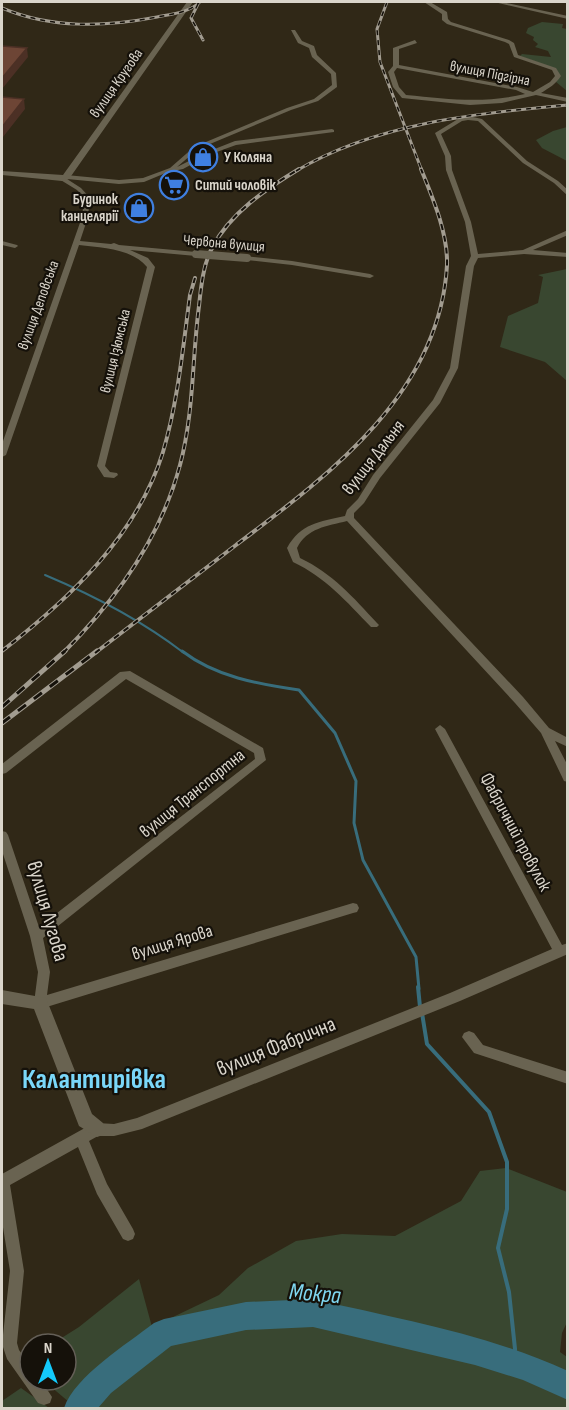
<svg xmlns="http://www.w3.org/2000/svg" width="569" height="1410" font-family="'Sofia Sans Condensed',sans-serif">
	<style>
		.green { fill: #394730 }
		.lines { fill: none; stroke-linecap: round; stroke-linejoin: round }
		.stream-far2 { stroke: #386d7c; stroke-width: 2 }
		.stream-far1 { stroke: #386d7c; stroke-width: 3 }
		.stream { stroke: #386d7c; stroke-width: 4 }
		.river { fill: #386d7c; fill-rule: evenodd }
		.minor { fill: #696351; fill-rule: evenodd }
		.tertiary { fill: #696351; fill-rule: evenodd }
		.rail-far2-casing { stroke: #a29c90; stroke-width: 3 }
		.rail-far1-casing { stroke: #a29c90; stroke-width: 4 }
		.rail-casing { stroke: #a29c90; stroke-width: 5 }
		.rail-far2 { stroke: #15110a; stroke-width: 1.5; stroke-dasharray: 5; stroke-linecap: butt }
		.rail-far1 { stroke: #15110a; stroke-width: 2; stroke-dasharray: 6; stroke-linecap: butt }
		.rail { stroke: #15110a; stroke-width: 3; stroke-dasharray: 10; stroke-linecap: butt }
		.minor-bridge { stroke: #696351; stroke-width: 8 }
		.shaded-wall { fill: #4c3025 }
		.building { fill: #6d4535; stroke: #4c3025; stroke-width: 1.5 }
		.labels { text-anchor: middle; stroke-width: 4.5; stroke-linejoin: round; paint-order: stroke }
		.far-street-label { font-size: 15px; fill: #dad5cb; stroke: #15110a }
		.far-poi-label { font-size: 15px; font-weight: bold; fill: #dad5cb; stroke: #15110a; text-anchor: start }
		.street-label { font-size: 18px; fill: #dad5cb; stroke: #15110a }
		.near-street-label { font-size: 21px; fill: #dad5cb; stroke: #15110a }
		.near-water-label { font-size: 24px; font-style: italic; fill: #7fd6f0; stroke: #15110a }
		.near-district-label { font-size: 28px; font-weight: bold; fill: #7ad7f9; stroke: #15110a }
	</style>
	<rect width="100%" height="100%" fill="#302817"/>
	<!-- green -->
	<path class="green" d="M542,22L563,24L562,28L567,29V91L556,82L560,76L556,69L520,56L522,54L551,57L548,51L535,47L538,44L533,40L534,37L526,33L528,28Z
		M567,127V161L542,148L536,140L553,131Z
		M567,269H568L567,381L545,362L500,347L508,316L538,303L543,277L538,275Z
		M506,1168L567,1192L568,1320L562,1333L560,1352L567,1357V1408H76L43,1380H66V1344H52L79,1327L139,1279L152,1327L219,1295L248,1268L296,1241L342,1234L395,1236L461,1201L480,1171Z
		M21,1388L49,1408H2V1401Z"/>
	<g class="lines">
		<!-- stream-far2 -->
		<path class="stream-far2" d="M45,575C95,596 141,620 184,653"/>
		<!-- stream-far1 -->
		<path class="stream-far1" d="M182,651C216,677 258,684 299,690L335,733L356,781L354,823L363,860L416,957L419,989"/>
		<!-- stream -->
		<path class="stream" d="M418,987L420,1007
			M422,1013L427,1044L489,1112L507,1162V1209L498,1248L509,1292L515,1349L514,1363"/>
		<!-- river -->
		<path class="river" d="M313,1299C399,1319 487,1334 568,1371V1400L523,1380L475,1365L313,1327L246,1330L171,1346L111,1393L98,1408H64C75,1376 127,1344 154,1323L164,1319L246,1302Z"/>
		<!-- minor -->
		<path class="minor" d="M424,2H430L447,12L448,19L451,22L509,40L514,43L518,55L556,68L561,76C556,84 549,88 541,93L568,98V102L536,95L502,103L470,105L402,98L393,87L388,72L393,66V48L415,40L417,43L399,49V65L517,87L533,92L550,82L555,76L552,70L514,57L509,44L505,42L447,24L442,20V14ZM397,68L516,90L525,94C483,104 448,99 406,95L399,87L394,72Z
			M494,2H502L568,16V19Z
			M291,30H295L302,41L314,46L317,55L336,73L337,87L318,101L291,110L198,149L177,167L207,152L235,141L332,129L334,130V132L236,145L211,154L183,169L168,172L144,182L119,184L67,179L81,188L90,198L88,217L80,241L111,244L114,243L119,245L196,252L200,254L196,256L130,250L148,258L155,267L105,466L110,472L117,473L118,475L114,478L104,477L97,466L147,267C131,248 102,248 79,245L6,455L2,457V444L82,217L84,198L77,190L59,179L66,175L119,180L143,178L170,168L194,147L287,108L314,99L332,85L331,74L312,57L309,48L298,43Z
			M468,116L482,119L527,161L558,181L568,190V196L554,183L523,163L478,121L468,120L462,121L441,134L451,156L452,170L471,222L478,254L523,250L568,230V235L533,250L568,253V257L524,254L478,258L474,266L458,368L440,403L380,478L364,503L354,513V518L523,697L549,728L568,738V747L555,741L568,766V782L564,781L541,733L515,703L347,521C327,526 307,528 297,548L300,558C332,573 354,598 377,623L379,625L377,627H371C347,602 325,577 293,562L287,548C301,523 319,522 345,516L347,510L358,499L373,475L433,400L450,368L466,266L471,256L465,222L446,170L445,156L435,133L458,119Z
			M2,241L17,245L18,246L15,248L2,245Z
			M244,256L292,261L370,274L374,276L370,278L292,265L247,260H244Z
			M130,671L263,748L266,760L43,938L50,972L47,995L353,903L357,904L359,908L357,912L353,913L40,1009L35,1007L34,1003L38,972L30,936L2,851V831L6,832L8,835L39,927L255,759L254,753L126,679L6,773L2,774V764L120,672Z
			M440,725L445,729L562,945L568,943V954L460,1001L142,1129L114,1136H98L89,1141L107,1184L133,1229L135,1234L133,1239L128,1241L123,1239L97,1194L78,1147L10,1185L24,1271L17,1343L19,1350L30,1365V1380H41L52,1397L50,1403L44,1405L38,1403L7,1359L2,1344L10,1271L2,1221V1174L92,1124L97,1123L114,1124L137,1118L450,993L552,949L435,729Z
			M469,1031L474,1033L483,1045L568,1072V1084L474,1053L462,1037L464,1033Z"/>
		<!-- tertiary -->
		<path class="tertiary" d="M187,2H193L69,179L62,181L2,175V171L63,175Z
			M2,990L46,998L92,1114L103,1123L106,1129L103,1135L97,1137L79,1126L34,1009L2,1004Z"/>
		<!-- rail-far2 casing -->
		<g class="rail-far2-casing">
			<path id="rail-far2" d="M387,2L377,29L380,62L422,171
				M198,4L191,18L203,40
				M2,8C52,29 105,27 157,17C172,14 188,13 200,2
				M296,171C377,123 477,113 568,105"/>
		</g>
		<!-- rail-far1 casing -->
		<g class="rail-far1-casing">
			<path id="rail-far1" d="M2,651C69,599 137,536 163,452C178,401 183,347 190,295L195,278
				M63,653C116,600 161,537 180,465C194,413 192,359 199,306C201,287 203,265 212,248C230,213 266,189 299,169
				M95,653C142,617 189,581 236,545C329,475 440,393 447,265C448,233 433,199 421,169"/>
		</g>
		<!-- rail casing -->
		<g class="rail-casing">
			<path id="rail" d="M2,707L65,651
				M2,723L97,651"/>
		</g>
		<!-- rail-far2 -->
		<use href="#rail-far2" class="rail-far2"/>
		<!-- rail-far1 -->
		<use href="#rail-far1" class="rail-far1"/>
		<!-- rail -->
		<use href="#rail" class="rail"/>
		<!-- minor-bridge -->
		<path class="minor-bridge" d="M196,254L247,258"/>
	</g>
	<!-- shaded-wall -->
	<path class="shaded-wall" d="M27,48L28,57L2,89V78Z
		M24,99L25,109L3,137L2,127Z"/>
	<!-- building -->
	<path class="building" d="M2,46L27,48L2,78Z
		M2,97L24,99L2,127Z"/>
	<!-- icons -->
	<defs>
		<g id="shop-ring" transform="scale(1.5)"><circle r="9.5" fill="#15110a" stroke="#3f7fe0" stroke-width="1.5"/><path d="M-5-2.5h2.3a2.7 3.5 0 0 1 5.4 0H5L5.5 6h-11ZM-1.5-2.5h3a1.5 2.3 0 0 0-3 0Z" fill="#3f7fe0"/></g>
		<g id="supermarket-ring" transform="scale(1.5)"><circle r="9.5" fill="#15110a" stroke="#3f7fe0" stroke-width="1.5"/><path d="M-6-5.5h2.5l.6 2H6L4.5 2H-2.5L-4.4-4H-6ZM-1.5 3.2a1.3 1.3 0 1 0 .1 0ZM3 3.2a1.3 1.3 0 1 0 .1 0Z" fill="#3f7fe0"/></g>
	</defs>
	<g fill-rule="evenodd">
		<use href="#shop-ring" x="203" y="157"/>
		<use href="#supermarket-ring" x="174" y="185"/>
		<use href="#shop-ring" x="139" y="208"/>
	</g>
	<g class="labels">
		<!-- far-street labels -->
		<g class="far-street-label">
			<text transform="translate(490 73) rotate(11)" y="5">вулиця Підгірна</text>
			<text transform="translate(116 83) rotate(-55)" y="5">вулиця Кругова</text>
			<text transform="translate(224 243) rotate(5)" y="5">Червона вулиця</text>
			<text transform="translate(38 305) rotate(-70)" y="5">вулиця Деповська</text>
			<text transform="translate(115 351) rotate(-76)" y="5">вулиця Ізюмська</text>
		</g>
		<!-- far-poi labels -->
		<g class="far-poi-label">
			<text x="224" y="162">У Коляна</text>
			<text x="195" y="190">Ситий чоловік</text>
			<text x="118" y="204" text-anchor="end">Будинок<tspan x="118" dy="17">канцелярії</tspan></text>
		</g>
		<!-- street labels -->
		<g class="street-label">
			<text transform="translate(373 457) rotate(-52)" y="6">вулиця Дальня</text>
			<text transform="translate(192 793) rotate(-39)" y="6">вулиця Транспортна</text>
			<text transform="translate(516 832) rotate(62)" y="6">Фабричний провулок</text>
			<text transform="translate(172 942) rotate(-17)" y="6">вулиця Ярова</text>
		</g>
		<!-- near-street labels -->
		<g class="near-street-label">
			<text transform="translate(48 911) rotate(74)" y="7">вулиця Лугова</text>
			<text transform="translate(276 1046) rotate(-22)" y="7">вулиця Фабрична</text>
		</g>
		<!-- near-water labels -->
		<g class="near-water-label">
			<text transform="translate(315 1293) rotate(5)" y="8">Мокра</text>
		</g>
		<!-- near-district labels -->
		<g class="near-district-label">
			<text x="94" y="1088">Калантирівка</text>
		</g>
	</g>
	<!-- border -->
	<rect width="569" height="1410" fill="none" stroke="#dad5cb" stroke-width="6"/>
	<!-- north arrow -->
	<g transform="translate(48 1362)"><circle r="28" fill="#15110a" stroke="#645f57" stroke-width="1.5"/>
	<path d="M0-4.5L10 22L0 15L-10 22Z" fill="#14cafb"/>
	<text y="-9" font-size="16" font-weight="bold" text-anchor="middle" fill="#dad5cb">N</text>
	</g>
</svg>
